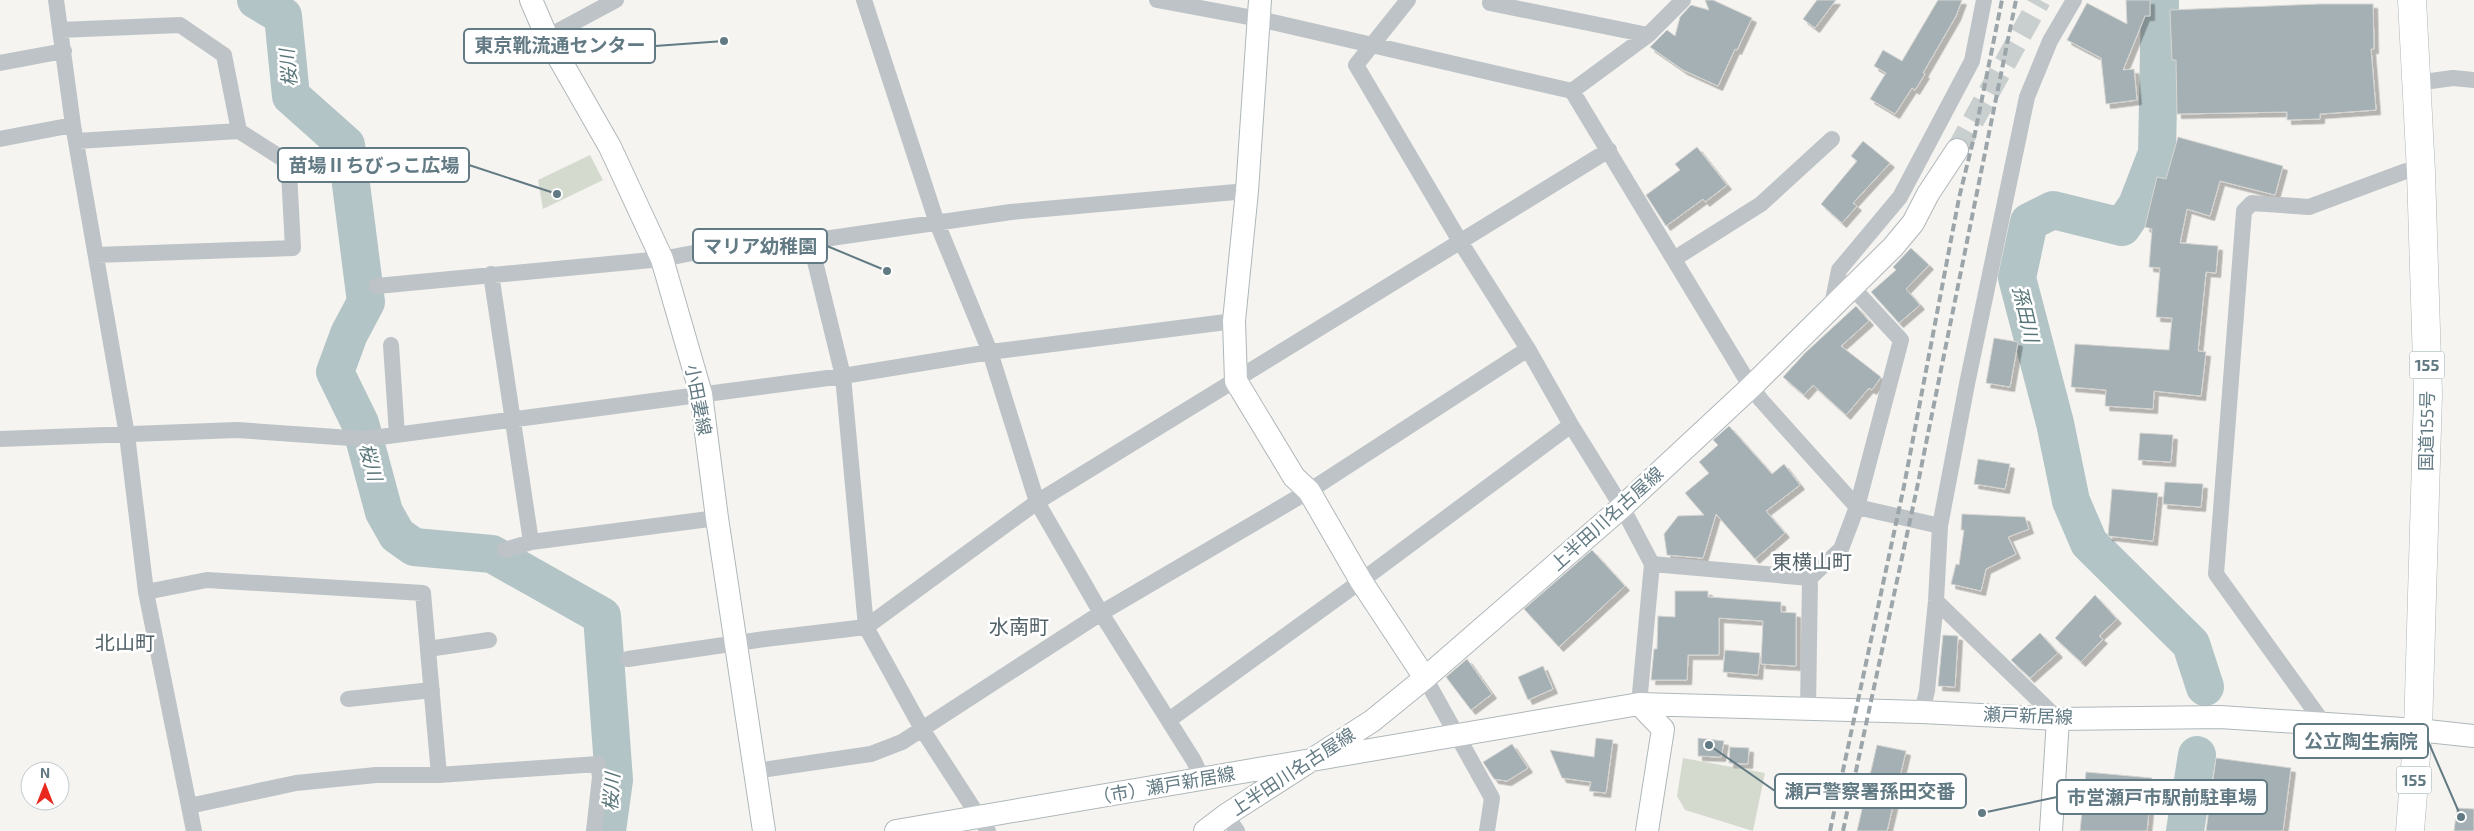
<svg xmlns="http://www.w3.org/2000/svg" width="2474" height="831" font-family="'Exo 2','Noto Sans JP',sans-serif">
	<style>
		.green { fill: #d5dacf }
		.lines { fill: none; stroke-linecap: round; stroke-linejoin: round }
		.river { stroke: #b3c4c6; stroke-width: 38 }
		.building { fill: #a4b0b3; stroke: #d6d5d3; filter: url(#shadow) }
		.secondary-tunnel { stroke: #c9cfcf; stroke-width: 22; stroke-dasharray: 22 11; stroke-linecap: butt }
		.secondary-casing { stroke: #afb7ba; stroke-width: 24 }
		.highway-casing { stroke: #b0b6b8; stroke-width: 29 }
		.street { stroke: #bdc3c6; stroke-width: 16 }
		.secondary { stroke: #fff; stroke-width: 22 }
		.highway { stroke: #fff; stroke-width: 28 }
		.rail { stroke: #9ca6aa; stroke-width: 4; stroke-dasharray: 8 4; stroke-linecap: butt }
		.labels { text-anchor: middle; stroke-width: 5; stroke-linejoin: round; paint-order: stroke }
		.shield { fill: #fff; stroke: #91a2a8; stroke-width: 1 }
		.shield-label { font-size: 16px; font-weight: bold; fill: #627a83 }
		.street-label { font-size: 18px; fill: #627a83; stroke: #fff }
		.water-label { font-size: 19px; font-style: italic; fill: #597679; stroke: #fff }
		.quarter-label { font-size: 20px; fill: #516168; stroke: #fff }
		.leader { fill: none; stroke: #627a83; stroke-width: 2 }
		.callout-dot { fill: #627a83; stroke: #fff; stroke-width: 2 }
		.callout { fill: #fff; stroke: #627a83; stroke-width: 2 }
		.callout-label { font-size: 19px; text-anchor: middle; font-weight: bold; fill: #627a83 }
	</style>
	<defs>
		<filter id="shadow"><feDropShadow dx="4.5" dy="4.5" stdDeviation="0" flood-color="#0004"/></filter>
	</defs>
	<rect width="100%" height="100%" fill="#f5f4f0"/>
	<!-- green -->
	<path class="green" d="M590,155L603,180L543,209L538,180Z
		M1683,758L1765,773L1753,831L1685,810L1677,796Z"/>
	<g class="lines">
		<!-- river -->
		<path class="river" d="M256,0L283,16L291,96L346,145L366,302L349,334L335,372L360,423L384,512L397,535L414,547L492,554L602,616L614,780L607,831
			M2160,0L2157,153L2137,205L2122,227L2053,210L2029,222L2017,278L2055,423L2071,501L2089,543L2191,644L2205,687
			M2185,831L2197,755"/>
	</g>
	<!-- building -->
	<path class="building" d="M1705,0H1713L1752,18L1737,50L1735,49L1718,86L1683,70L1650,47L1667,30L1675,36L1680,17L1691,5L1709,10Z
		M1817,0H1836L1815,28L1803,19Z
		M1938,0H1962L1956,16L1923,73L1925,74L1915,90L1912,88L1895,114L1870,99L1886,73L1874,66L1883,50L1902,61Z
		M2126,0H2150V16H2145L2123,70L2134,69L2137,100L2106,104L2101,58L2067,40L2087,3L2127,24Z
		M2320,4H2373L2374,49H2371L2376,110L2320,114V119L2287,120V112L2177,114L2176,60H2172L2170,10Z
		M2178,137L2283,166L2275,195L2220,181L2210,216L2187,209L2180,243L2218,246L2216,273L2206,272L2198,351L2206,352L2201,396L2154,391L2153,409L2105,406L2106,390L2071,387L2075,344L2169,350L2172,318L2156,317L2160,268L2149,267L2152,229L2145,227L2157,177L2166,179Z
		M1863,141L1890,163L1853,203L1857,206L1842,223L1821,204L1857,161L1851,156Z
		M1697,147L1727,185L1705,202L1703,199L1666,226L1646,195L1680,170L1675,164Z
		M1911,248L1929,265L1906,289L1920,305L1899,323L1871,292L1896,270L1893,267Z
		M1856,306L1869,321L1841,346L1881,377L1872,390L1869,388L1846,415L1813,385L1804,395L1783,377L1805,353Z
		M1994,338L2018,342L2010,387L1986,383Z
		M1729,426L1772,474L1784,464L1800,485L1766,511L1785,533L1755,559L1716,514L1703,558L1667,555L1664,534L1678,516L1704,515L1685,493L1709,473L1699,462L1718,445L1713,440Z
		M2140,433L2173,435L2171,462L2138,460Z
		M1978,459L2010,464L2005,489L1974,484Z
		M2165,482L2203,484L2201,507L2163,504Z
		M2112,489L2158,493L2153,541L2108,536Z
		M1962,514L2025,517L2029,529L2008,537L2016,554L1986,569L1981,591L1951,584L1956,564L1959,565L1964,530H1961Z
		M1592,550L1625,586L1559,647L1524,609Z
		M1675,591H1708V597L1781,602V612L1796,613V666L1761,664L1763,621L1719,618V655H1688L1687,680H1651L1654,649H1657L1658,616L1675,617Z
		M2095,595L2117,619L2099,636L2103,639L2081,662L2055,638Z
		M2040,633L2058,653L2030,678L2011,660Z
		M1943,635L1958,636L1955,687L1938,686Z
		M1725,650L1760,653L1758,675L1723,672Z
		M1467,659L1492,694L1471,710L1446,677Z
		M1543,666L1553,689L1528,700L1518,677Z
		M1596,738L1613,740L1606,793L1589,791L1591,782L1562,778L1550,750L1594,757Z
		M1698,738L1724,741L1721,757L1698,756Z
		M1512,744L1528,768L1507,781L1494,779L1483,762Z
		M1877,745L1906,751L1887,831H1857Z
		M1730,747L1749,748L1748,764L1729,763Z
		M2216,758L2291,768L2283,831H2206Z
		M2086,772L2152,778L2147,831H2080Z
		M2457,808L2474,809V831H2454Z"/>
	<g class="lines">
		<!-- secondary-tunnel -->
		<path class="secondary-tunnel" d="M1957,150L2040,0"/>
		<!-- secondary casing -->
		<g class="secondary-casing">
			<path id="secondary" d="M531,0L547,37L610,147L662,259L701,394L717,518L764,831
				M1260,0L1247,191L1234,321L1236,381L1294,477L1309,491L1361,581L1425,678
				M1639,704L1663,729L1647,831
				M896,831L1639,704L1922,712L2058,719L2220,717L2418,730L2474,736
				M1205,831L1226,815L1372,721L1425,678L1622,507L1751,387L1893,247L1913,223L1928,194L1957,150
				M2051,831L2058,719"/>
		</g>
		<!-- highway casing -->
		<g class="highway-casing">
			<path id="highway" d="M2410,831L2418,730L2428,394L2421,172L2412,0"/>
		</g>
		<!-- street -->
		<path class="street" d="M56,0L73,125L127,435L146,592L194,831
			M864,0L937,223L990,352L1037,502L1101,613L1194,761L1202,779
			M1157,0L1259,19L1572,91L1751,387L1761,400L1857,507L1940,526
			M1408,0L1356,65L1461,243L1528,349L1571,425L1622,507L1652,564L1639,704
			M1490,3L1648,35
			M60,30L180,25L224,55L239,131
			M547,37L616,0
			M0,63L64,51
			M2416,83L2453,78L2474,80
			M1572,91L1648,35L1683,0
			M0,139L73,125
			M77,141L239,131L283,159L289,172L293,248L96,255
			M810,241L843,376L866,627L922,729L988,831
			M1674,259L1761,204L1832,139
			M491,274L531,542
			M377,286L662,259L703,251L810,241L1011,212L1247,191
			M1832,305L1839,270L1900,197L1972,61L1984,0
			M391,345L397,435
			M0,439L237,430L365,439L843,376L990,352L1234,321
			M505,550L531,542L717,518
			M1652,564L1810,578L1841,549L1857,507L1901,340L1852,287
			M146,592L207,580L423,593L439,775L598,764L600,777L594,831
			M1936,601L2058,719
			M428,649L489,640
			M628,659L765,639L866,627L1037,502L1609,150
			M1425,678L1492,798L1487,831
			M348,699L432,690
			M1808,708L1810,578
			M1922,712L1927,691L1936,601L1940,526L1967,384L2027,97L2050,41L2074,0
			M1169,720L1361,581L1571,425
			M2324,724L2216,574L2244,211L2252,203L2309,207L2406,171L2421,172
			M755,771L871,754L902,742L1101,613L1309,491L1528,349
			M189,806L296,783L376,775H439
			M1226,815L1237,831"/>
		<!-- secondary -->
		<use href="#secondary" class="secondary"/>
		<!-- highway -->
		<use href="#highway" class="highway"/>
		<!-- rail -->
		<path class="rail" d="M1830,831L1904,486L1959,198L1975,133L2002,0
			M1843,831L1917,488L2016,0"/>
	</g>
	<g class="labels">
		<!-- shield labels -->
		<g class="shield">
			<rect x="2409.5" y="351.5" width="35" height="27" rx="4"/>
			<rect x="2396.5" y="766.5" width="35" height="27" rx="4"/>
		</g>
		<g class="shield-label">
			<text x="2427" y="371">155</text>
			<text x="2414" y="786">155</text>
		</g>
		<!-- street labels -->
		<g class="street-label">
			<text transform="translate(698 400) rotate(79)" y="6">小田妻線</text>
			<text transform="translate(2427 431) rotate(-89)" y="6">国道155号</text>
			<text transform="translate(1607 519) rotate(-42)" y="6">上半田川名古屋線</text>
			<text transform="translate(2028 716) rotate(2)" y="6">瀬戸新居線</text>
			<text transform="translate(1293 772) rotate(-33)" y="6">上半田川名古屋線</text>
			<text transform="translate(1164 786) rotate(-10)" y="6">（市）瀬戸新居線</text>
		</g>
		<!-- water labels -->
		<g class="water-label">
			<text transform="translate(288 68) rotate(-95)" y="7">桜川</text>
			<text transform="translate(2026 314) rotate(77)" y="7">孫田川</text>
			<text transform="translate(371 462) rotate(75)" y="7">桜川</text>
			<text transform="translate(611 792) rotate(-86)" y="7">桜川</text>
		</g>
		<!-- quarter labels -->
		<g class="quarter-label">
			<text x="1812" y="569">東横山町</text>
			<text x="1019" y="634">水南町</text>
			<text x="125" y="650">北山町</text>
		</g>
	</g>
	<!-- callouts -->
	<path class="leader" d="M724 41L655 46M557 194L469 165M887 271L827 246M2461 817L2428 741M1709 745L1775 791M1982 813L2057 797"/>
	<g class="callout-dot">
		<circle cx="724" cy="41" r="5"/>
		<circle cx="557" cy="194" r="5"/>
		<circle cx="887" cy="271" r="5"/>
		<circle cx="2461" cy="817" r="5"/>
		<circle cx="1709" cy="745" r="5"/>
		<circle cx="1982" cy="813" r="5"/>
	</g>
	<g class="callout">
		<rect x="464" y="29" width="191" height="34" rx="5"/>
		<rect x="278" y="148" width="191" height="34" rx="5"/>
		<rect x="693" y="229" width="134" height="34" rx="5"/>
		<rect x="2294" y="724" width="134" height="34" rx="5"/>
		<rect x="1775" y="774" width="191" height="34" rx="5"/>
		<rect x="2057" y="780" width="210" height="34" rx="5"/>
	</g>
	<g class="callout-label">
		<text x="560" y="52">東京靴流通センター</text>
		<text x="374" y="172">苗場Ⅱちびっこ広場</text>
		<text x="760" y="253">マリア幼稚園</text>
		<text x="2361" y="748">公立陶生病院</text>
		<text x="1870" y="798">瀬戸警察署孫田交番</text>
		<text x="2162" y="804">市営瀬戸市駅前駐車場</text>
	</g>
	<!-- north arrow -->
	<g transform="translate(45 786)"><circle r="24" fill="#ffffff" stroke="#c0cacd"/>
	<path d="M0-4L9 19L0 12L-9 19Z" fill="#ea271c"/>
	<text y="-8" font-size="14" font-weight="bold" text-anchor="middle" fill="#627a83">N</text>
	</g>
</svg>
